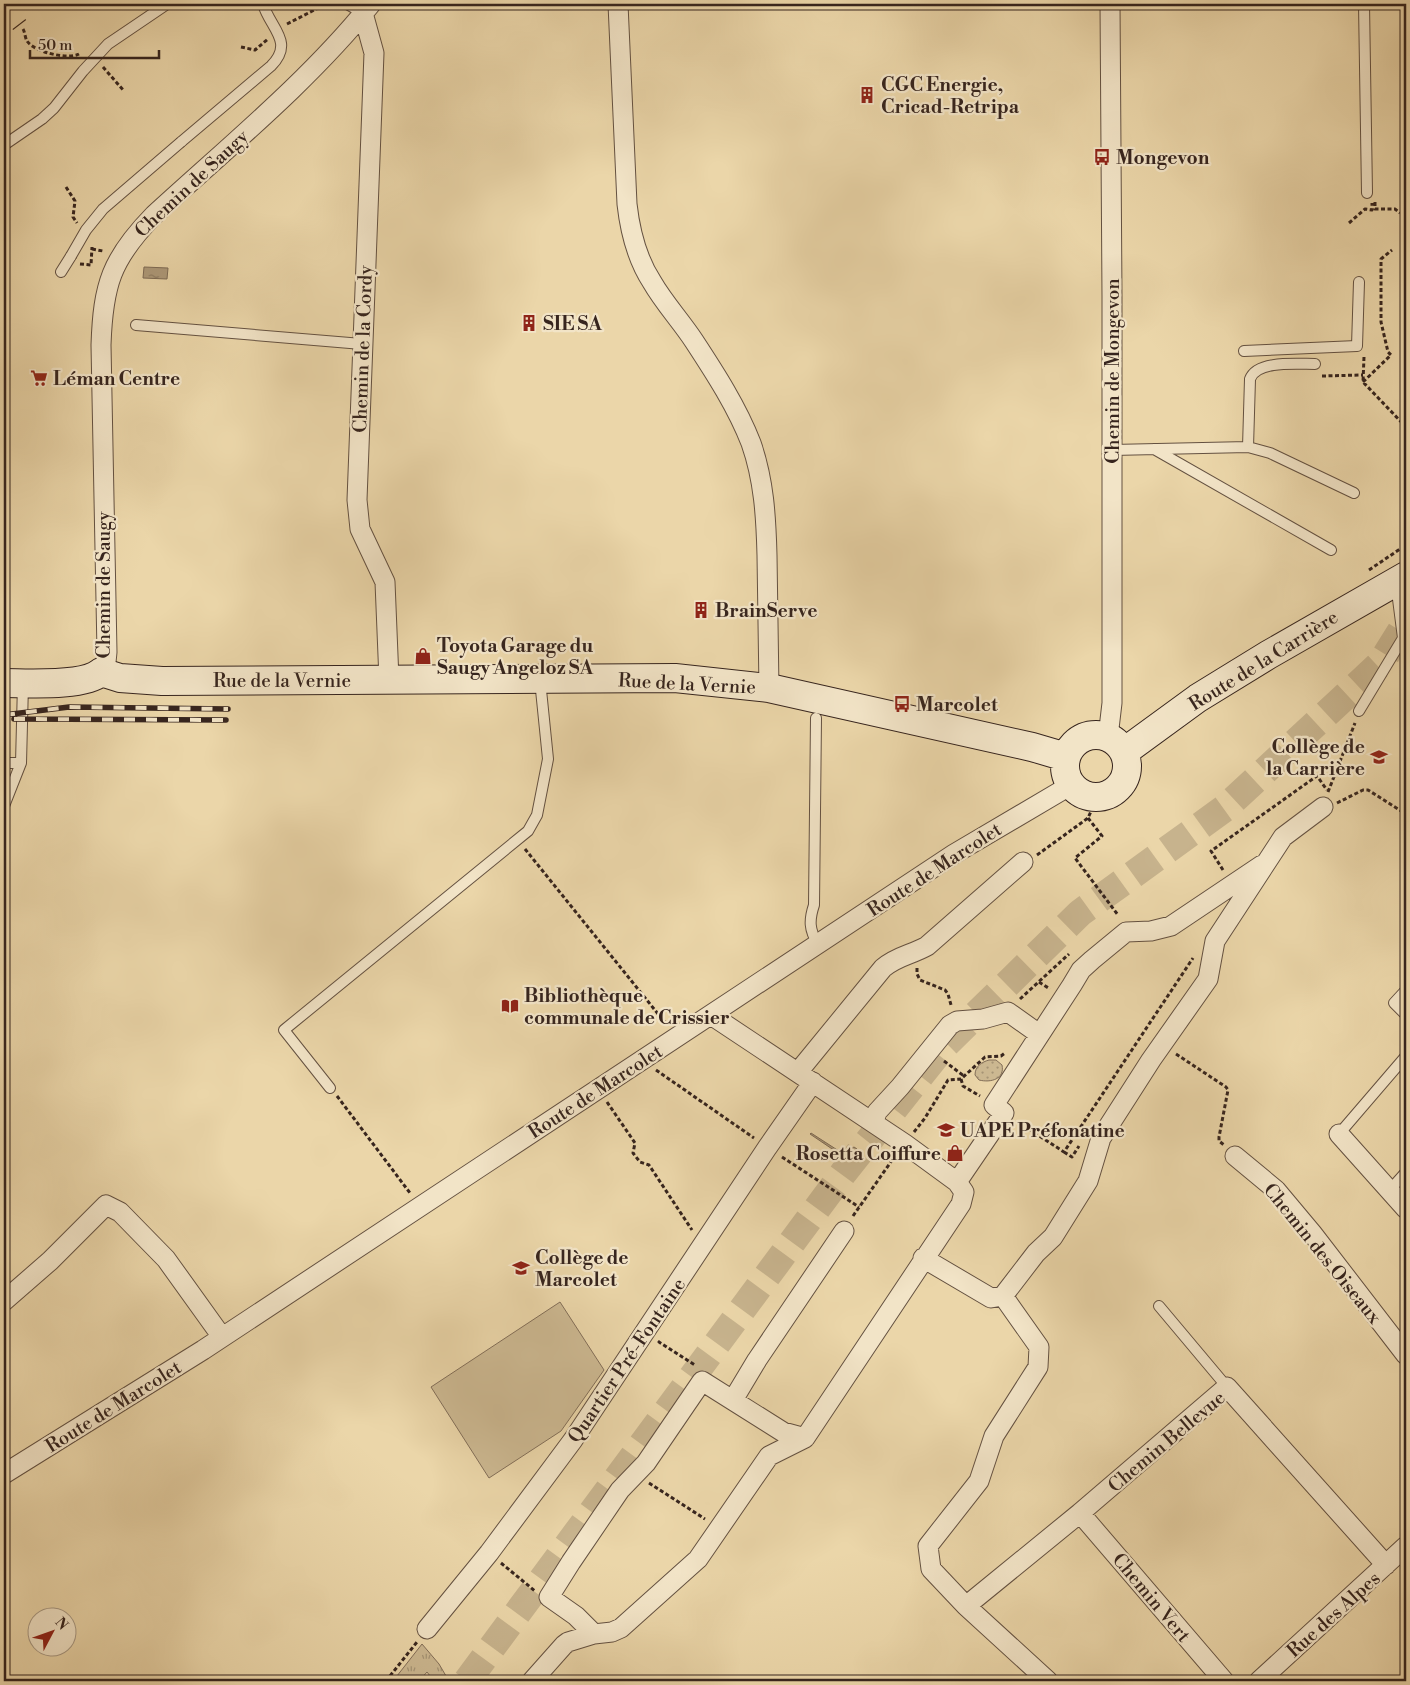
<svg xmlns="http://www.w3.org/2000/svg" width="1410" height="1685" font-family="'Libre Bodoni',serif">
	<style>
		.grass { fill: url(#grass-tufts); stroke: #826e58 }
		.park { fill: url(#park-dots); stroke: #826e58 }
		.garden { fill: #ccb891; stroke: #826e58 }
		.water { fill: url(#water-ripples); stroke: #7e6b55 }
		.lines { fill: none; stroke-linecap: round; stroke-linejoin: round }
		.secondary-tunnel { stroke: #c7b38d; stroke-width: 28; stroke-dasharray: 28 14; stroke-linecap: butt }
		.lane-casing { stroke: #645141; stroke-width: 12 }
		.street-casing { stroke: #645141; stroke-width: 21 }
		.secondary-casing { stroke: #37251e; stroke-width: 30 }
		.path { stroke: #37251e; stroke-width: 3; stroke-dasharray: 4 2.5; stroke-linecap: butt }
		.lane { stroke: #f2e4c7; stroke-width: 10 }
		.street { stroke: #f2e4c7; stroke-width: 19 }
		.secondary { stroke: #f2e4c7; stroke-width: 28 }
		.rail-casing { stroke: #37251e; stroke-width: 5.5 }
		.rail { stroke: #f2e4c7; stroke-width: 4; stroke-dasharray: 11; stroke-linecap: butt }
		.lane-bridge-casing { stroke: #645141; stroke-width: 12; stroke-linecap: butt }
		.highway-bridge-casing { stroke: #37251e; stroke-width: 30; stroke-linecap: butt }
		.lane-bridge { stroke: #f2e4c7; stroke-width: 10 }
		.highway-bridge { stroke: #ebd6a9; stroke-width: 28 }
		.labels { text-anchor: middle; stroke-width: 4.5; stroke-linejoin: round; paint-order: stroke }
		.poi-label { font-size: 19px; font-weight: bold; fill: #37251e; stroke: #f2e4c7; text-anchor: start }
		.street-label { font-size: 19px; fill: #37251e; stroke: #f2e4c7 }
	</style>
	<defs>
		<pattern id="grass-tufts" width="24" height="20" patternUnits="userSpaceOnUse" patternTransform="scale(1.25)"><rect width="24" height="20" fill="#ccb891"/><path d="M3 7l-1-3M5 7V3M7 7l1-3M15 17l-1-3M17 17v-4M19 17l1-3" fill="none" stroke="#a69576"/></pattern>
		<pattern id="park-dots" width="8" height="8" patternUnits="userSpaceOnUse" patternTransform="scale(1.25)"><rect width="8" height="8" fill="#ccb891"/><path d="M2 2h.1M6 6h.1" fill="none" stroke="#a69576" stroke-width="1.8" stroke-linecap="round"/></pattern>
		<pattern id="water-ripples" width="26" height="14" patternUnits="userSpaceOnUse" patternTransform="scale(1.25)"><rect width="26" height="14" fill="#ae9a7a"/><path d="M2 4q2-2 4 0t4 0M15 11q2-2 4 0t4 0" fill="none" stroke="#8e7d63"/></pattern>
	</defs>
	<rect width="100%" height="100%" fill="#ebd6a9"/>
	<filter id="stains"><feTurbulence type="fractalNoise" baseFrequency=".004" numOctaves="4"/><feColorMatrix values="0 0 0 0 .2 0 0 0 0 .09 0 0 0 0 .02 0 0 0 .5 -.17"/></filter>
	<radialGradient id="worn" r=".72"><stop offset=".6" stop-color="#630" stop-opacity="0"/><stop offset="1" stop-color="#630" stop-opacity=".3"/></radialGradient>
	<!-- grass -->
	<path class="grass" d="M422,1644L439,1664L449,1681H434L427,1672L419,1681H393Z"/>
	<!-- park -->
	<path class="park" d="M989,1060H996L1002,1065C1005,1079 991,1083 979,1080L975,1075C975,1066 982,1062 989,1060Z"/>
	<!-- garden -->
	<path class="garden" d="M560,1302L604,1370L561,1431L489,1478L431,1387Z"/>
	<!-- water -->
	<path class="water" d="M144,267L168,268L167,279L143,278Z
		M811,1133L842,1153L854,1147L857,1149L850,1161L839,1167L835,1165L841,1155L810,1134Z"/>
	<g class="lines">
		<!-- secondary-tunnel -->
		<path class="secondary-tunnel" d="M467,1681L844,1172L943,1047L1080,913L1225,808L1381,663L1406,623"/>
		<!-- lane casing -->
		<g class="lane-casing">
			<path id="lane" d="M347,4L363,13
				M1364,4L1367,193
				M181,142L271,66C295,42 270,28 263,4
				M7,143L42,119L54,108L83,71L108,44L167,4
				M61,272L71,256
				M136,325L362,344
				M1244,351L1357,346L1359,282
				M1248,447L1270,453L1354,493
				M1154,449L1331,550
				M1112,450L1248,447L1250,379C1257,360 1297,364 1315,364
				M1359,711L1403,638L1398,599V584
				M816,718L814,905C809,920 809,930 818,944
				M4,763H21
				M4,806L21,763L23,684
				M1406,990L1394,1003L1406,1015
				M330,1088L284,1030L528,831L537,815L548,759L540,680
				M1339,1134L1406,1056
				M1389,1191L1406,1172
				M1159,1306L1227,1387"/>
		</g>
		<!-- street casing -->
		<g class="street-casing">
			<path id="street" d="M618,4L627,204C630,231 637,259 652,282C664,303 681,321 694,341C715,373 737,407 751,443C764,480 766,517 767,555C768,600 768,644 769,688
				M363,13L374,53L357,500L360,529L385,582L389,680
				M101,672L106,662L107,652L101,345C103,285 111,259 154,215C228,147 308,82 371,4
				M1108,737L1112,703V297L1110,4
				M798,1072L883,968C897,956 911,955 927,946L1023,862
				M874,1122L877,1112L900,1087L950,1025L957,1021L983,1019L1008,1012L1039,1034
				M1339,1134L1406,1209
				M1235,1156L1276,1190L1312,1233L1406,1355
				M957,1182L1004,1113L994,1105L1072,985L1081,970L1092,960L1126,932L1151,931L1171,926L1262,865
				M923,1258L991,1298L1003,1296L1036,1253L1053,1237L1088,1181L1101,1138L1151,1060L1208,979L1215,941L1283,837L1323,807
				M1003,1296L1039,1347L1038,1367L994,1436L979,1481L928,1546L931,1569L966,1606L1048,1681
				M4,1301L50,1261L106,1205L120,1212L166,1259L222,1337
				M733,1400L757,1360L844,1231
				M4,1474L203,1350L954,854L1071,785
				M1080,1513L1224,1681
				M966,1606L1080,1513L1227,1387L1386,1565
				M427,1629L489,1553L573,1440L767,1148L813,1082
				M594,1634L576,1616L549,1597L571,1562L620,1490L646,1463L702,1381L783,1432L805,1438
				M532,1681L564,1645L568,1642L594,1634L612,1632L621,1628L698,1559L769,1456L805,1438L961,1204L964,1192L957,1182L905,1144L711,1015
				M1259,1681L1406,1546"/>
		</g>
		<!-- secondary casing -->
		<g class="secondary-casing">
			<path id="secondary" d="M4,683C27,683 84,687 101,672L120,678L162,681L675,678L769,688L1032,747L1066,757
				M1065 766a31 31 0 1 1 62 0a31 31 0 1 1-62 0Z
				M1124,752L1198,698L1268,655L1406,576"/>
		</g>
		<!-- path -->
		<path class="path" d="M287,24L322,6
			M23,29C25,32 25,38 27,41C34,52 68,60 79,54
			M241,47L255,50L268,39
			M103,67L124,91
			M66,187L75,201L73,217L77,223
			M1375,202V209H1395L1400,213
			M1349,223L1365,209L1372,210V203
			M92,249L103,251
			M80,264L91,265L92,247
			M1364,357L1363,382L1406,427
			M1322,376L1363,375
			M1363,382L1391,355L1388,352L1381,322V259L1392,250
			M1369,570L1406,545
			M1328,792L1355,723
			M1337,803L1363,790H1368L1406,814
			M1088,818L1102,836L1075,858L1118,915
			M525,849L667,1025
			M1037,855L1088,818L1092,809
			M1223,870L1211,851L1317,776L1327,790
			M917,968V974L920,980L945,990L948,994L951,1005
			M1039,982L1050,989
			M1020,999L1069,954
			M1176,1054L1226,1087L1228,1090L1219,1137V1141L1224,1145
			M944,1061L964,1076
			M656,1070L754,1138
			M961,1079L963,1086L980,1096
			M337,1096L410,1193
			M607,1102L635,1143L633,1153L640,1162L649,1165L692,1230
			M1018,1122L1064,1152L1193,958
			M914,1132L925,1118L948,1080L961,1079L985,1057L1001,1056L1005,1053
			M1064,1152L1072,1157L1079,1146
			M782,1157L859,1207
			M853,1216L895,1156
			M660,1341L659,1342L695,1365
			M649,1483L705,1519
			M501,1563L535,1591
			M386,1681L417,1642"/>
		<!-- lane -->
		<use href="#lane" class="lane"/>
		<!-- street -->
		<use href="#street" class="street"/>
		<!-- secondary -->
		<use href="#secondary" class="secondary"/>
		<!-- rail casing -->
		<g class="rail-casing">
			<path id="rail" d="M4,715L69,707L228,709
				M14,719L226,720"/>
		</g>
		<!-- rail -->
		<use href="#rail" class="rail"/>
		<!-- lane-bridge casing -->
		<g class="lane-bridge-casing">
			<path id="lane-bridge" d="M71,256L86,230L103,209L181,142"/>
		</g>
		<!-- highway-bridge casing -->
		<g class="highway-bridge-casing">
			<path id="highway-bridge" d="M4,18L17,8"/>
		</g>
		<!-- lane-bridge -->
		<use href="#lane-bridge" class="lane-bridge"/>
		<!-- highway-bridge -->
		<use href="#highway-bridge" class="highway-bridge"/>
	</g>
	<!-- icons -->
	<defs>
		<g id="building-bare" transform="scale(1.35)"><path d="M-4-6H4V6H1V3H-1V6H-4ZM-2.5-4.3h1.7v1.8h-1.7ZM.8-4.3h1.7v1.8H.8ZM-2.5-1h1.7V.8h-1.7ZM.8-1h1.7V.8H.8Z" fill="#8f2418" stroke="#f2e4c7" stroke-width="2.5" paint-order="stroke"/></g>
		<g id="bus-bare" transform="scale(1.35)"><path d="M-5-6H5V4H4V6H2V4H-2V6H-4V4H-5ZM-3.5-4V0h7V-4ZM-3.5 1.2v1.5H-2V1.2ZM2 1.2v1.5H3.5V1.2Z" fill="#8f2418" stroke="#f2e4c7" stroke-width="2.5" paint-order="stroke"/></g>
		<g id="supermarket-bare" transform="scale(1.35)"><path d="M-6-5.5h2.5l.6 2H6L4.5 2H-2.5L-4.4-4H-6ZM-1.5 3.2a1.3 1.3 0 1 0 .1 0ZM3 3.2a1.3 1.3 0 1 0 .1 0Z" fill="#8f2418" stroke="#f2e4c7" stroke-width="2.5" paint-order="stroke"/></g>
		<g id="shop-bare" transform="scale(1.35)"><path d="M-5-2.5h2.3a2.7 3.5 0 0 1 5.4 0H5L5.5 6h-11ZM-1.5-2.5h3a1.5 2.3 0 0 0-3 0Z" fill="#8f2418" stroke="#f2e4c7" stroke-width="2.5" paint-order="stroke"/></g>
		<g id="university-bare" transform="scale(1.35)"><path d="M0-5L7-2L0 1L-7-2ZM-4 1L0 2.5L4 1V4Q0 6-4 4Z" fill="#8f2418" stroke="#f2e4c7" stroke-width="2.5" paint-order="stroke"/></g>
		<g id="library-bare" transform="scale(1.35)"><path d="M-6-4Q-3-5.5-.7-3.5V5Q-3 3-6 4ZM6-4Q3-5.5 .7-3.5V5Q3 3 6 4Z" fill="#8f2418" stroke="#f2e4c7" stroke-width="2.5" paint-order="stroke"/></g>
		<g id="school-bare" transform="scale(1.35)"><path d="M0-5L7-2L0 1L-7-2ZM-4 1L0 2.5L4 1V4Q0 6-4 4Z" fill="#8f2418" stroke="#f2e4c7" stroke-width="2.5" paint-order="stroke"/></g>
	</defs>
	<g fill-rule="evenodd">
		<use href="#building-bare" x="867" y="95"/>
		<use href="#bus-bare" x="1102" y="157"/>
		<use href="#building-bare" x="529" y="323"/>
		<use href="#supermarket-bare" x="39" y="378"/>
		<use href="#building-bare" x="701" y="610"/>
		<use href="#shop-bare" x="423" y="656"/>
		<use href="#bus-bare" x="902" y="704"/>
		<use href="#university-bare" x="1379" y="757"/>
		<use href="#library-bare" x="510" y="1006"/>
		<use href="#school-bare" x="946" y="1130"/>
		<use href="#shop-bare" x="955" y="1153"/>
		<use href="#school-bare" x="521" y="1268"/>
	</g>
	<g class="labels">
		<!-- poi labels -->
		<g class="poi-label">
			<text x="881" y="91">CGC Energie,<tspan x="881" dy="22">Cricad-Retripa</tspan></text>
			<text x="1116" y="164">Mongevon</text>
			<text x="543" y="330">SIE SA</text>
			<text x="53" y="385">Léman Centre</text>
			<text x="715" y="617">BrainServe</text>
			<text x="437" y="652">Toyota Garage du<tspan x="437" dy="22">Saugy Angeloz SA</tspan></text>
			<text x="916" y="711">Marcolet</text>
			<text x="1365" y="753" text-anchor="end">Collège de<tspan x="1365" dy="22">la Carrière</tspan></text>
			<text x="524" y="1002">Bibliothèque<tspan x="524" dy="22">communale de Crissier</tspan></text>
			<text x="960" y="1137">UAPE Préfonatine</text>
			<text x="941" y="1160" text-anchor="end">Rosetta Coiffure</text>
			<text x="535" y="1264">Collège de<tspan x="535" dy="22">Marcolet</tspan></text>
		</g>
		<!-- street labels -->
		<g class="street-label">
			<text transform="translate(191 183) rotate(-43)" y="7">Chemin de Saugy</text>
			<text transform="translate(362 349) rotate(-88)" y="7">Chemin de la Cordy</text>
			<text transform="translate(1112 371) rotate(-90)" y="7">Chemin de Mongevon</text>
			<text transform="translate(103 585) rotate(-90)" y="7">Chemin de Saugy</text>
			<text transform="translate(1263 660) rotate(-32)" y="7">Route de la Carrière</text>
			<text x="282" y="687">Rue de la Vernie</text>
			<text transform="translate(687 683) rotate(3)" y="7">Rue de la Vernie</text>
			<text transform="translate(934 869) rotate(-33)" y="7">Route de Marcolet</text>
			<text transform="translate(595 1091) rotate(-33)" y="7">Route de Marcolet</text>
			<text transform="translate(1323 1253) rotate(51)" y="7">Chemin des Oiseaux</text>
			<text transform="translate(626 1360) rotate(-56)" y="7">Quartier Pré-Fontaine</text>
			<text transform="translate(113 1406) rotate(-32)" y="7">Route de Marcolet</text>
			<text transform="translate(1166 1441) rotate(-40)" y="7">Chemin Bellevue</text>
			<text transform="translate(1152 1597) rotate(50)" y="7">Chemin Vert</text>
			<text transform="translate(1333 1614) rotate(-42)" y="7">Rue des Alpes</text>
		</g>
	</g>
	<!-- margin -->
	<rect width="1410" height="1685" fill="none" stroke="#ebd6a9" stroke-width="20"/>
	<rect x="5" y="5" width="1400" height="1675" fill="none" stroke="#37251e" stroke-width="2.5"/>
	<rect x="10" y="10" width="1390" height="1665" fill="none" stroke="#37251e"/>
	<!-- north arrow -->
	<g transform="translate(52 1632) rotate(49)"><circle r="24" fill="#f2e4c7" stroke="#a79883"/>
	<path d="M0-4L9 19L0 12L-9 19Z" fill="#8f2418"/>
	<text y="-8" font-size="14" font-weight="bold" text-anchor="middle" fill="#37251e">N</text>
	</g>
	<!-- scale -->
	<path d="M30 50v8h129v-8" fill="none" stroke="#37251e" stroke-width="2.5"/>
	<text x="38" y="50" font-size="15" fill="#37251e" stroke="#f2e4c7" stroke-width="4" paint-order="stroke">50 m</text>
	<rect width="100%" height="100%" filter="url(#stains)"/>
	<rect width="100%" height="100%" fill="url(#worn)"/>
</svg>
